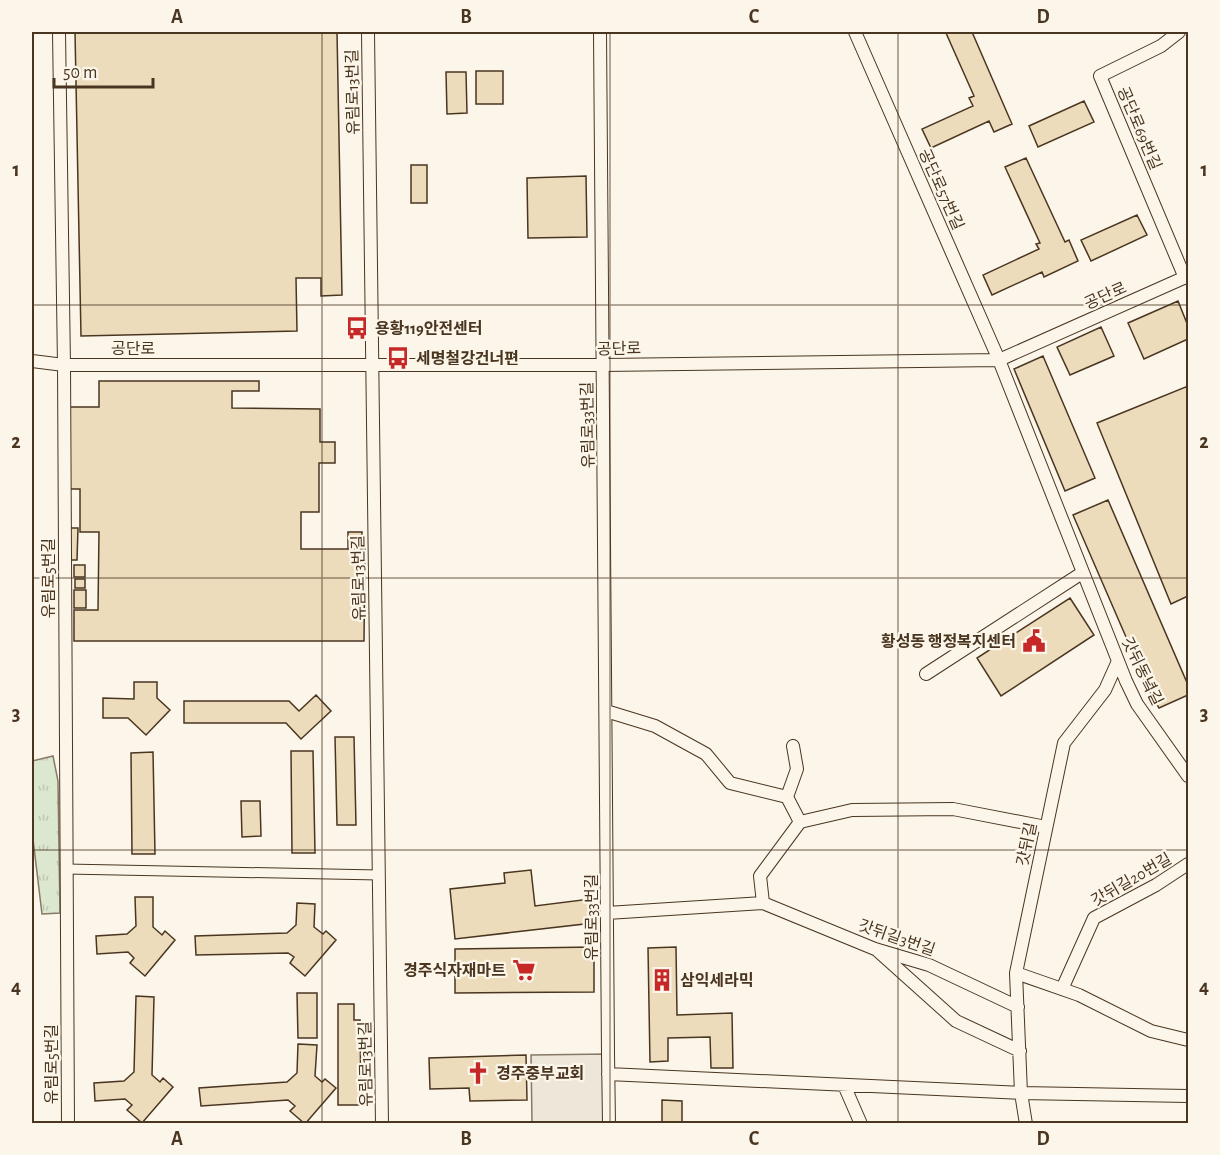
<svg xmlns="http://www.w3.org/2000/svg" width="1220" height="1155" font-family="'Alegreya Sans','Noto Sans KR',sans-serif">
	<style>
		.grass { fill: url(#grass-tufts); stroke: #887966; stroke-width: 1.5 }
		.parking { fill: #ede7d9; stroke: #887966; stroke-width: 1.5 }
		.building { fill: #ecdcbc; stroke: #4a3520; stroke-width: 1.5 }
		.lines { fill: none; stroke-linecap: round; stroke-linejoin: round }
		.pedestrian-casing { stroke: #4a3520; stroke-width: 11 }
		.minor-casing { stroke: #4a3520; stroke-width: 14 }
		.pedestrian { stroke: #fbf6e9; stroke-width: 9 }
		.minor { stroke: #fbf6e9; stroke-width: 12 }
		.grid { fill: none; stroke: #4a3520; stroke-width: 1.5; stroke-opacity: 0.55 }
		.labels { text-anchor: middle; stroke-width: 4.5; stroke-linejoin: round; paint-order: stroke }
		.street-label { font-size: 16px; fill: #4a3520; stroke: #fbf6e9 }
		.poi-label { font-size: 16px; font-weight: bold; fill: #4a3520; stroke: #fbf6e9; text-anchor: start }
		.neatline { fill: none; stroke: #4a3520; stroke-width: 2 }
		.grid-label { font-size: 20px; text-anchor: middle; font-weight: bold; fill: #4a3520 }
	</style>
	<defs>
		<pattern id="grass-tufts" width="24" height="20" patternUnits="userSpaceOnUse" patternTransform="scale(1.5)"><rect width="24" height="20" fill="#dce7d0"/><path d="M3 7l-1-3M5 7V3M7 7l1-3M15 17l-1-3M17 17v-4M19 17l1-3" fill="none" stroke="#bec7b2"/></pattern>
	</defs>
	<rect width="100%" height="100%" fill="#fbf6e9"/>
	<!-- grass -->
	<path class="grass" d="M53,756L58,781L60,913L42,914L32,831V761Z"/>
	<!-- parking -->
	<path class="parking" d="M608,1054L609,1123H532L531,1055Z"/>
	<!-- building -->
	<path class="building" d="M75,32H337L342,295L321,296V278H296L297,331L81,336Z
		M950,32H972L1012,124L994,132L989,121L931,148L922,129L973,106L969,98L974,96L946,33Z
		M476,71H503V104H476Z
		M446,72H466L467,113L447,114Z
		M1084,101L1094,122L1038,147L1029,126Z
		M1026,158L1065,242L1069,240L1078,261L1044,277L1042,272L992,295L983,275L1039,249L1036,244L1040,243L1005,167Z
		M411,165H427V203H411Z
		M586,176L587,237L528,238L527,178Z
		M1137,215L1147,235L1091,261L1081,240Z
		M1178,301L1188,326V339L1144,359L1128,323Z
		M1101,327L1114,356L1070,375L1057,347Z
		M1043,356L1095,478L1065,491L1014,369Z
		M99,381H259V391H232V408L320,409V442H335V463H319V512H301V549H365L364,641H74V610H98L99,532H80V489H69V407H99Z
		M1188,386V596L1171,604L1097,423Z
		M1108,500L1188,685V695L1159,708L1149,690L1073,515Z
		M70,528H78L77,560H70Z
		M348,532H362V548H348Z
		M74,565H85V577H74Z
		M75,579H85V588H75Z
		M74,590H86V608H74Z
		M1070,598L1094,635L1001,696L977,658Z
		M134,682H157V698L170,710L146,735L128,718H103V698L134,699Z
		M316,695L331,711L301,739L286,723H184V701H289L299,711Z
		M335,737H354L356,825H337Z
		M291,751H313L315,853H292Z
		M153,752L155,854H132L131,753Z
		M241,801H260L261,836L242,837Z
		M531,870L535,906L590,899L593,923L455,939L450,889L505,883L504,873Z
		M135,897H153V927L162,935L165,931L175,940L145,976L130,963L134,958L128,952L97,954L96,936L127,934L136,926Z
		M297,903L315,904L314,927L323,934L326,931L336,940L305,976L290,963L294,957L288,953L196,955L195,936L287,933L296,925Z
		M594,947V992L455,993V949Z
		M676,947L677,1015L732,1013L733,1068H711L710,1037L668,1038V1061L650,1062L648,948Z
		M297,993H317V1038H298Z
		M136,996L154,997L152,1075L160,1082L163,1078L173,1087L142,1123L127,1110L132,1105L125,1099L95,1101L94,1083L124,1081L134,1072Z
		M338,1004H354V1020H360L361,1105H338Z
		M298,1044L317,1045L315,1076L322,1082L325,1079L336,1088L305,1124L290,1111L295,1106L288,1100L201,1106L199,1088L287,1082L297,1073Z
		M526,1055L527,1100L470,1101L469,1088L430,1089L429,1058Z
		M662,1100L682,1101V1124H662Z"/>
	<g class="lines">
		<!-- pedestrian casing -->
		<g class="pedestrian-casing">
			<path id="pedestrian" d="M66,869L379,875"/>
		</g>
		<!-- minor casing -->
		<g class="minor-casing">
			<path id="minor" d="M59,32L64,365L68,1124
				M368,32L382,1124
				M600,32L608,1054L609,1124
				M855,32L999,360L1126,681L1137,704L1188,776
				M1179,32L1161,46L1100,76L1185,278
				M32,361L64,365H603L999,360L1188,276
				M926,674L1082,573
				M606,711L655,726L706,754L730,783L787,797
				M793,746L797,769L787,797L800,822
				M763,903L760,876L800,822L852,810L953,809L1046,827
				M607,913L763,903L875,949L929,965L1018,1007
				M878,951L956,1021L1020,1051
				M1016,973L1079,995L1151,1031L1188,1040
				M1062,989L1094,918L1156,885L1188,864
				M608,1074L1021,1093L1188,1096
				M844,1085L861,1124
				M1026,1124L1021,1093L1016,973L1064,743L1105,690L1118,661"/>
		</g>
		<!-- pedestrian -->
		<use href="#pedestrian" class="pedestrian"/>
		<!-- minor -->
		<use href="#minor" class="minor"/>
	</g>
	<!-- grid -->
	<path class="grid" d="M322,32V1124M610,32V1124M898,32V1124M32,305H1188M32,578H1188M32,850H1188"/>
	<!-- icons -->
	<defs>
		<g id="bus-bare" transform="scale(1.8)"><path d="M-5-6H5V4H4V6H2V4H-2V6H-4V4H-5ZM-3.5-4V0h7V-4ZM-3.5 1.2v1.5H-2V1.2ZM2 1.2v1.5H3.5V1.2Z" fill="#c62828" stroke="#fbf6e9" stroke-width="2.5" paint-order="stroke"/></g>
		<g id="civic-bare" transform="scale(1.8)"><path d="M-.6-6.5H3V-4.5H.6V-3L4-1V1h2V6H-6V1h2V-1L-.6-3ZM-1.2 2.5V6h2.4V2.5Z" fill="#c62828" stroke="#fbf6e9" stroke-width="2.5" paint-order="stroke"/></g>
		<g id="supermarket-bare" transform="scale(1.8)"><path d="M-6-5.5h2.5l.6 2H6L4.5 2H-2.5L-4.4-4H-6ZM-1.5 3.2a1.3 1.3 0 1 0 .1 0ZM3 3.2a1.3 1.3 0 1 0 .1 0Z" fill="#c62828" stroke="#fbf6e9" stroke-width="2.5" paint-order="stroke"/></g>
		<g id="building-bare" transform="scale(1.8)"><path d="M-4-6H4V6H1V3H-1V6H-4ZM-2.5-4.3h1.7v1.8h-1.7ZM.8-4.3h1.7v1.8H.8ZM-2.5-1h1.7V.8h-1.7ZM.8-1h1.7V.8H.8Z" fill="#c62828" stroke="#fbf6e9" stroke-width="2.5" paint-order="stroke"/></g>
		<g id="church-bare" transform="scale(1.8)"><path d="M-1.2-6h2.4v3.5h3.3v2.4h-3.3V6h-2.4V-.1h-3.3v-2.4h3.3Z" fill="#c62828" stroke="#fbf6e9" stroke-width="2.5" paint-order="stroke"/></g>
	</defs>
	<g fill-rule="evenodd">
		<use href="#bus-bare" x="357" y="328"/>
		<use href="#bus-bare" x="398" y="358"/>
		<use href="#civic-bare" x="1034" y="641"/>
		<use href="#supermarket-bare" x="524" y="970"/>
		<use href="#building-bare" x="662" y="980"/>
		<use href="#church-bare" x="478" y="1073"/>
	</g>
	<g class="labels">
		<!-- street labels -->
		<g class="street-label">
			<text transform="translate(352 92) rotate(-91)" y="6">유림로13번길</text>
			<text transform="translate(1140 128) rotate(67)" y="6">공단로69번길</text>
			<text transform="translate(942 189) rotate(66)" y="6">공단로57번길</text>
			<text transform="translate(1105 295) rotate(-24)" y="6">공단로</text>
			<text x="133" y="354">공단로</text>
			<text transform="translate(619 348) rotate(-1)" y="6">공단로</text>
			<text transform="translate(587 425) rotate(-91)" y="6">유림로33번길</text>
			<text transform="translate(48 578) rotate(-90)" y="6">유림로5번길</text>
			<text transform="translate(358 578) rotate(-91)" y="6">유림로13번길</text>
			<text transform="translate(1143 671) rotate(64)" y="6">갓뒤동녘길</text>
			<text transform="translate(1026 844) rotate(-78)" y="6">갓뒤길</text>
			<text transform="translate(1131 879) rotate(-30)" y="6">갓뒤길20번길</text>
			<text transform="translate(591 917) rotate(-90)" y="6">유림로33번길</text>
			<text transform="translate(897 937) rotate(19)" y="6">갓뒤길3번길</text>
			<text transform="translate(51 1064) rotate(-90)" y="6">유림로5번길</text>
			<text transform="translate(365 1064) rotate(-91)" y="6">유림로13번길</text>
		</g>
		<!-- poi labels -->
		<g class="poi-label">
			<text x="375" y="334">용황119안전센터</text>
			<text x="416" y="364">세명철강건너편</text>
			<text x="1016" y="647" text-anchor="end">황성동 행정복지센터</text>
			<text x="506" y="976" text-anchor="end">경주식자재마트</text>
			<text x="680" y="986">삼익세라믹</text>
			<text x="496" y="1079">경주중부교회</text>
		</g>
	</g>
	<!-- border -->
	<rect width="1220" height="1155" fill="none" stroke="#fbf6e9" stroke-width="66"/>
	<!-- scale -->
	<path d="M54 78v9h99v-9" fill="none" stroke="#4a3520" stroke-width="3"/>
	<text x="63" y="78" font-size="18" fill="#4a3520" stroke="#fbf6e9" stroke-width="4.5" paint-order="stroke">50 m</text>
	<rect x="33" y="33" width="1154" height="1089" class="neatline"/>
	<g class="grid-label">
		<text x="177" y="23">A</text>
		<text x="466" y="23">B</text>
		<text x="754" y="23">C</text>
		<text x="1043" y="23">D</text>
		<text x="16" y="176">1</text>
		<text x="1204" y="176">1</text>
		<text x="16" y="448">2</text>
		<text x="1204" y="448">2</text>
		<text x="16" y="720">3</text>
		<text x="1204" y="720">3</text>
		<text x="16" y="993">4</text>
		<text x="1204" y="993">4</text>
		<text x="177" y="1145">A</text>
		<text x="466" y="1145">B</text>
		<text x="754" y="1145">C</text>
		<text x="1043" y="1145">D</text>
	</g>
</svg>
